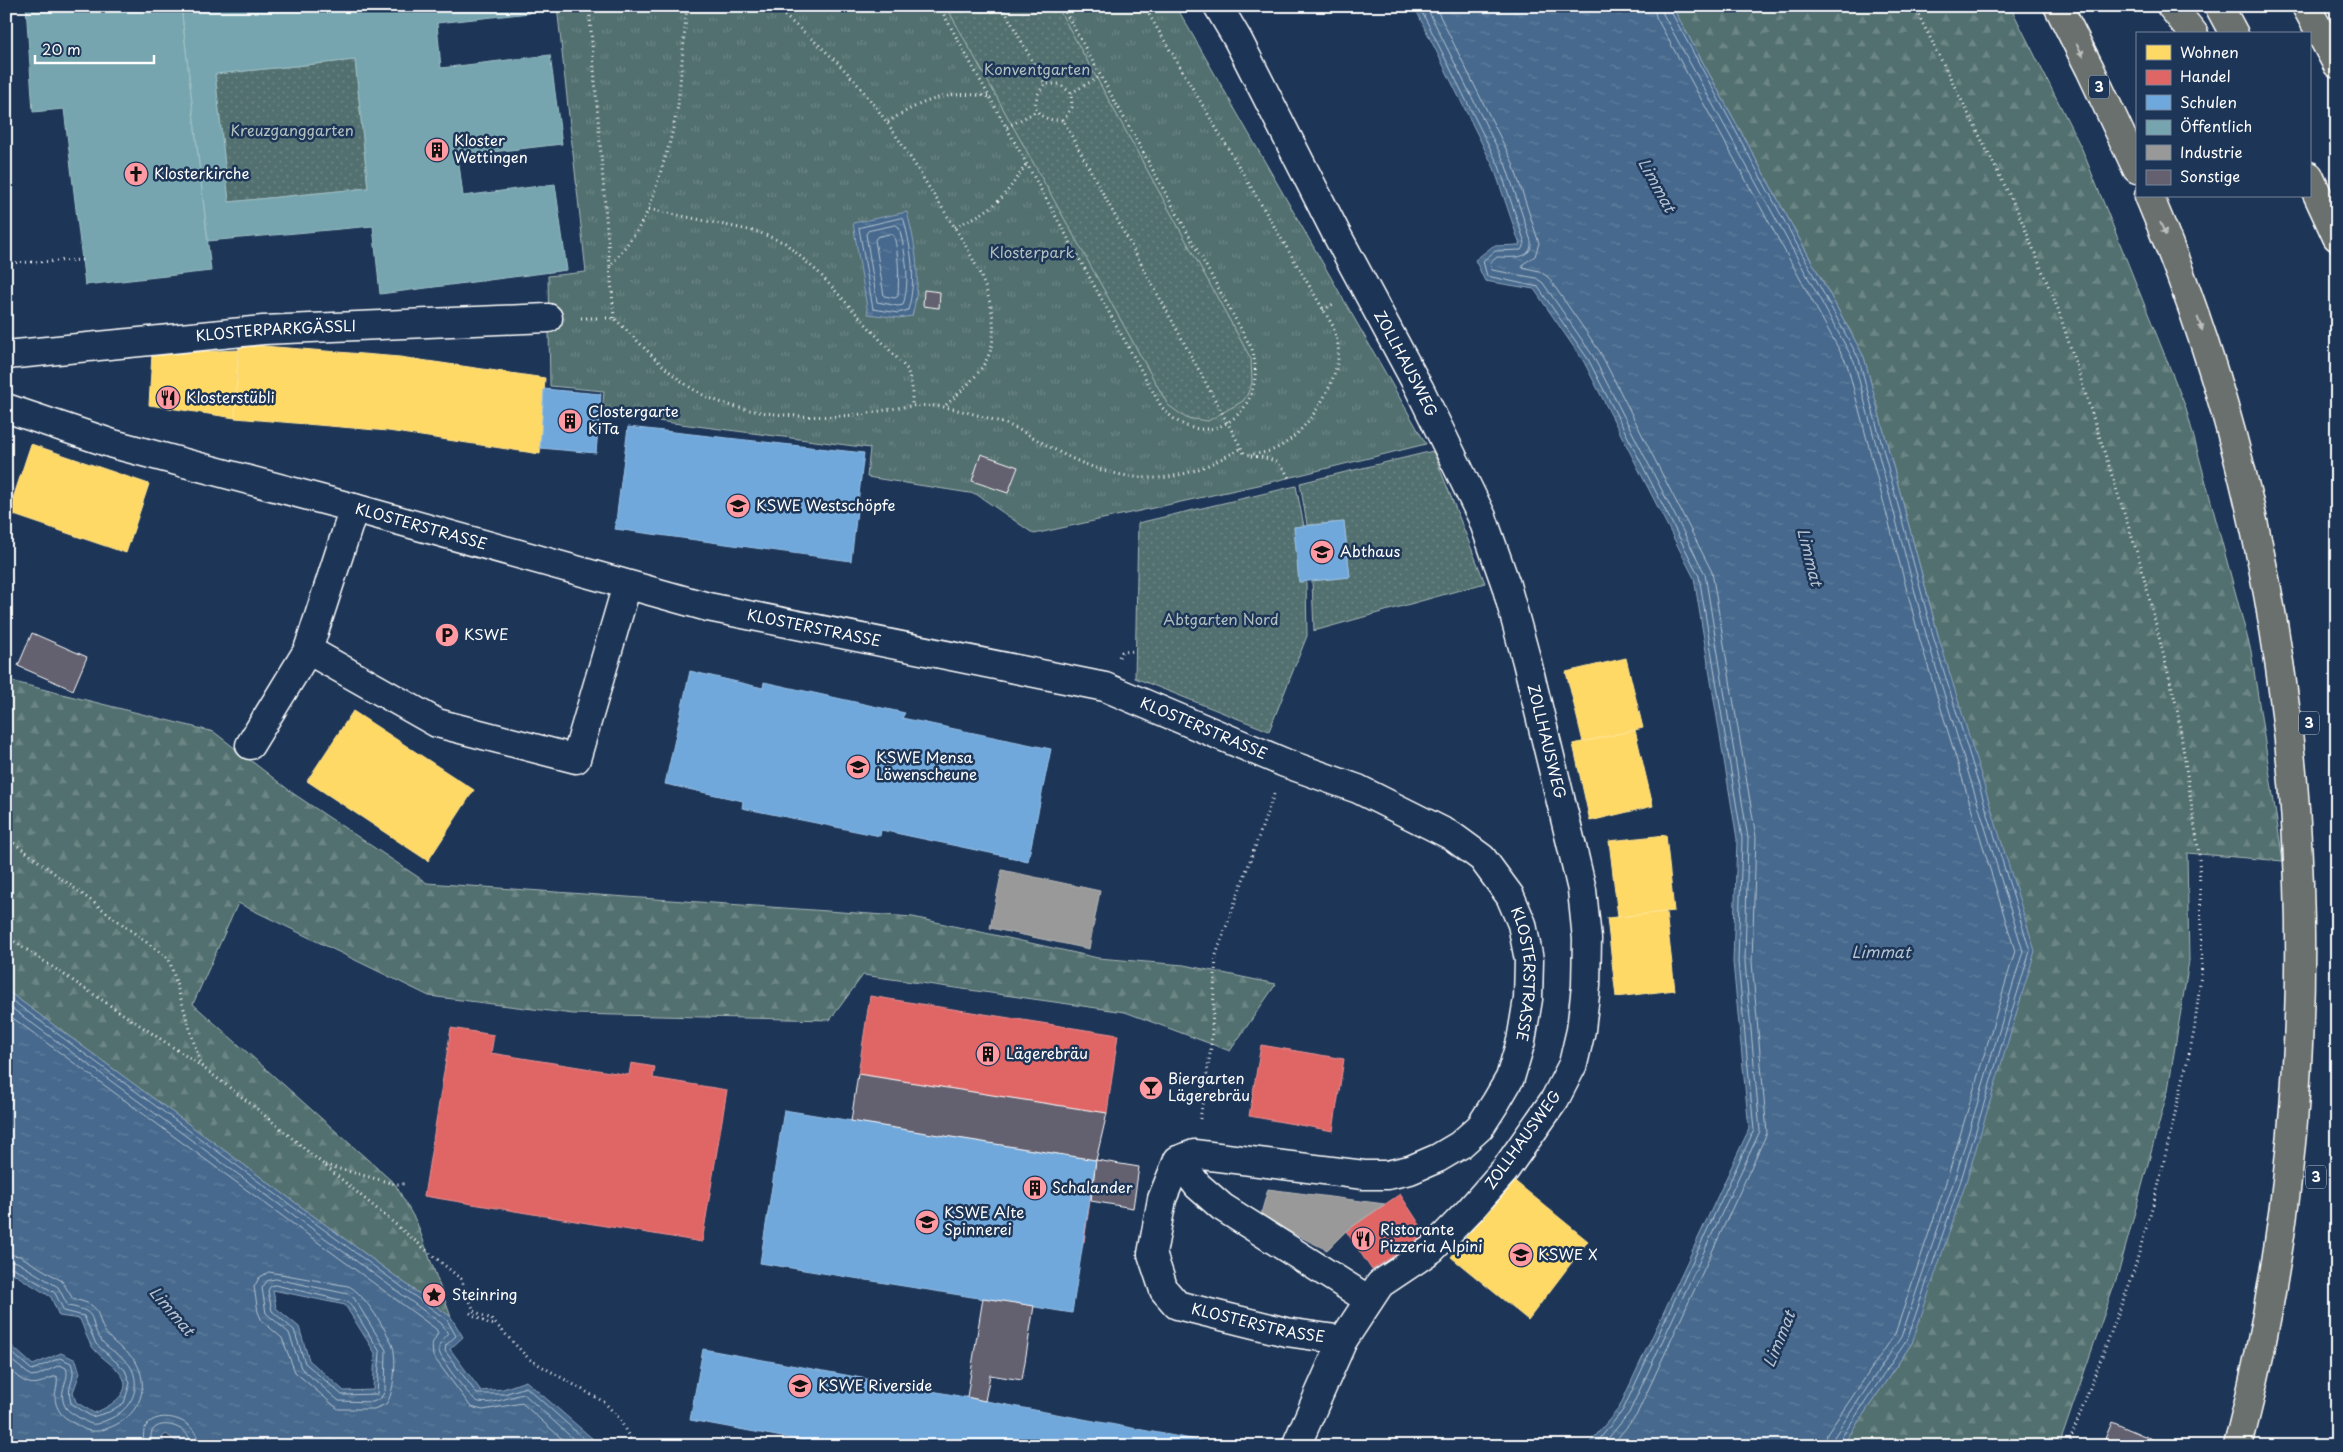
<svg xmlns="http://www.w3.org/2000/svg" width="2343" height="1452" font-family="'Playpen Sans',sans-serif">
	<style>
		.forest { fill: url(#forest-firs); stroke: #a8b8b7 }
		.park { fill: url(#park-tufts); stroke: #a8b8b7 }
		.garden { fill: url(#garden-dots); stroke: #a8b8b7 }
		.water { fill: url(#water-ripples); stroke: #90a5bb; fill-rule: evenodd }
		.homes { fill: #ffd966; stroke: #ffe494 }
		.shops { fill: #e06666; stroke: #e99494 }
		.schools { fill: #6fa8dc; stroke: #9ac2e6 }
		.public { fill: #76a5af; stroke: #9fc0c7; fill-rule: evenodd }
		.industry { fill: #999; stroke: #b8b8b8 }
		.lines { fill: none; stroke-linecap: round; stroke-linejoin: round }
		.shore { stroke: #b5c3d1; stroke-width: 1 }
		.building { fill: #646070; stroke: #fff }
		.minor-casing { stroke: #fff; stroke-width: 31 }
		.major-casing { stroke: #fff; stroke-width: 31 }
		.highway-casing { stroke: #fff; stroke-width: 31 }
		.path { stroke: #fff; stroke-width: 3; stroke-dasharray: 1 4; stroke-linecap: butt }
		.minor { stroke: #1d3557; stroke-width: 28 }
		.major { stroke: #6a706d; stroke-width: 28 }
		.highway { stroke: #6a706d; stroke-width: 28 }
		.oneway { fill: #bcbfbd }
		.labels { text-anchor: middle; stroke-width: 5; stroke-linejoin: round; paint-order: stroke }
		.shield { fill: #1d3557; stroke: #bbc2cd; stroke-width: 1 }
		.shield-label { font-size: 14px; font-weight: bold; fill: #fff }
		.park-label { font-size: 15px; fill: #b1bfbe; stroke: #1d3557 }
		.poi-label { font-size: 15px; fill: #fff; stroke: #1d3557; text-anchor: start }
		.street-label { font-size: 15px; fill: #fff; stroke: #1d3557 }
		.water-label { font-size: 16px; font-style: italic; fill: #b5c3d1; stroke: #1d3557 }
	</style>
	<defs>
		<pattern id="forest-firs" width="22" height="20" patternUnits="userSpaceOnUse" patternTransform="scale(1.25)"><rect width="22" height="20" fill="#52706f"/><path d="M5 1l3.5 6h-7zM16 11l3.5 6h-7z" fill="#6c8585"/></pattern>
		<pattern id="park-tufts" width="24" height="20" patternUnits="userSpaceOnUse" patternTransform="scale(1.25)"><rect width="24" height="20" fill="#52706f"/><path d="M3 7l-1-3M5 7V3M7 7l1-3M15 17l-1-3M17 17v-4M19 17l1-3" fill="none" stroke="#6c8585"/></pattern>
		<pattern id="garden-dots" width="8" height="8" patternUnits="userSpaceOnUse" patternTransform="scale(1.25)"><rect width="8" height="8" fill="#52706f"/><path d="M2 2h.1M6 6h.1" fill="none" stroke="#6c8585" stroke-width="1.8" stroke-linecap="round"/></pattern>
		<pattern id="water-ripples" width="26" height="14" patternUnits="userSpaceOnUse" patternTransform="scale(1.25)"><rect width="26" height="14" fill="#46698d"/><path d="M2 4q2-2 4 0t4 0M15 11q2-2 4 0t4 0" fill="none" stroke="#62809e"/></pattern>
	</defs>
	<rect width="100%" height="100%" fill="#1d3557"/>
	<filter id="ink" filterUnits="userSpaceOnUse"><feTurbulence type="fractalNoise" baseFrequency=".02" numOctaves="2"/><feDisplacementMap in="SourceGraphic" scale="10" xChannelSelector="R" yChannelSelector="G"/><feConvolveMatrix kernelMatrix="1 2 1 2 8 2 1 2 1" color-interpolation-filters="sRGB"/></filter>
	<g filter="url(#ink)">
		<!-- forest -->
		<path class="forest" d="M1672,6H2010L2082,149L2186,408L2251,651L2283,861L2187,853L2189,961L2168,1090L2119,1271L2059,1446H1842L1912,1343L1938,635L1864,357Z
			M6,680L214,732L294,794L427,883L913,917L1098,958L1184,965L1276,984L1230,1051L1125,1012L863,975L830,1020L573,1014L429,996L238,903L193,1004L395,1184L417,1223L451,1317L6,990Z"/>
		<!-- park -->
		<path class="park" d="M557,6H1176L1426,444L1263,484L1034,534L976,494L867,477L870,448L602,414L604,391L550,386L548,276L586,272Z"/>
		<!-- garden -->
		<path class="garden" d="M946,6H1057L1251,359L1252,383L1247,395L1243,401L1208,421L1186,418L1168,405Z
			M355,60L368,188L229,202L215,74Z
			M1433,451L1485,583L1314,631L1312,581L1350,577L1344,522L1307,525L1300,483Z
			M1296,486L1304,526L1294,527L1299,582L1306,581L1307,636L1269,731L1135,678L1138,523Z"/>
		<!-- water -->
		<path class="water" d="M1414,6H1672L1864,357L1938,635L2035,951L1966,1182L1912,1343L1842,1446H1587L1619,1408L1749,1129L1733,962L1737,839L1694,578L1584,362L1534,289L1485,281L1475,260L1493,246L1520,245L1494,168Z
			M907,212C916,247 922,280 912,316L899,318L868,314L853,223Z
			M6,990L451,1317L463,1337L450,1349L481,1391L503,1389L526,1381L601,1446H183L166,1434L162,1438L165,1446H6V1341L33,1365L61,1353L76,1360L80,1373L73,1392L76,1402L94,1413C110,1407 137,1391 119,1372C111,1363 100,1357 93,1348C87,1340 84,1328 80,1319L59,1316L51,1297L11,1272H6ZM273,1290L345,1305L375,1353L373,1390L344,1391L309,1360L299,1327L276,1308Z"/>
		<!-- homes -->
		<path class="homes" d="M239,344L400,357L545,378L540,454L388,431L235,418Z
			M238,350L235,418L149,405L152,354Z
			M31,444L149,484L126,553L8,513Z
			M1626,658L1643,728L1583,742L1566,672Z
			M353,711L474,790L428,861L307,781Z
			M1635,730L1653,806L1590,821L1573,744Z
			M1666,835L1674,911L1618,917L1609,841Z
			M1666,912L1675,990L1616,997L1607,918Z
			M1511,1178L1588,1241L1528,1320L1451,1257Z"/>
		<!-- shops -->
		<path class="shops" d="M870,996L1118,1035L1107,1113L858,1074Z
			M451,1028L494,1035L491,1053L629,1075L631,1063L655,1067L653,1078L727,1090L702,1242L424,1196Z
			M1261,1045L1344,1059L1333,1131L1249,1116Z
			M985,1142L1096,1160L1084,1242L972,1227Z
			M1400,1194L1426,1234L1372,1270L1346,1231Z"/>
		<!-- schools -->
		<path class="schools" d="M544,389L601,394L596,453L540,448Z
			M628,427L864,453L851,561L615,529Z
			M1344,522L1350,577L1299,582L1294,527Z
			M690,671L763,688L764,682L905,713L902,718L1051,749L1028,861L881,830L880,836L742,808L743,801L665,784Z
			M784,1110L1096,1160L1072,1313L760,1263Z
			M703,1349L840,1374L1229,1446H831L690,1420Z"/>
		<!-- public -->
		<path class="public" d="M26,6H181L211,271L85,285L64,109L33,112Z
			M181,6H529L530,13L437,23L441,68L550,55L562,144L458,156L463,196L555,184L567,270L380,294L373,226L208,241ZM355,60L368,188L229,202L215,74Z"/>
		<!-- industry -->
		<path class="industry" d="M1002,870L1100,891L1089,949L990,928Z
			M1268,1189L1385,1204L1346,1231L1327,1250L1260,1217Z"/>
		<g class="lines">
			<!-- shore -->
			<path class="shore" d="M1419,6L1499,166L1525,243L1521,250L1495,251L1483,261L1487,276L1538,287L1588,359L1699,576L1742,839L1738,962L1754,1130L1623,1410L1594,1446
				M1426,6L1505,163L1531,241C1533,261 1510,257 1497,257L1490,263L1492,270L1536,278L1543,283L1593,356L1705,574L1748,838L1745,962L1760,1131L1629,1413L1602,1446
				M1435,6L1512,161L1539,243L1535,256L1523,264L1522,267L1539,271L1548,277L1600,352L1712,572L1756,837L1752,962L1767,1133L1636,1416L1611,1446
				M1654,6L1656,17L1847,364L1920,640L2015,951L1948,1176L1895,1334L1827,1434L1825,1446
				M1662,6L1663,14L1854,361L1927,638L2023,951L1955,1178L1901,1337L1834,1437L1832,1446
				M1668,6L1859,359L1933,636L2030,951L1961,1180L1907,1340L1839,1441L1838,1446
				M901,218L904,220C911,249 917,280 908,310L898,313L873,309L859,228Z
				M896,225L899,227C905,251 911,280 903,305L898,306L877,302L866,234L868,231Z
				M891,234L894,236C899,256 899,275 898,296L895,298L884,296L875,240L877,237Z
				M6,996L447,1320L456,1336L446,1345L445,1351L477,1394H504L526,1387L592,1446
				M6,1004L442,1324L448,1334C444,1339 438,1343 439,1351C440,1359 471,1400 479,1402C494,1405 510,1396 524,1394L581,1446
				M6,1013L436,1329L438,1333L432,1344L433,1356L471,1407L483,1410L522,1403L570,1446
				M6,1254L20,1256L62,1281L73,1299C108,1306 92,1317 109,1337C117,1347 133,1354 138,1366C150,1392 136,1417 111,1427C105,1429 99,1432 92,1431C86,1431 81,1427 75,1424C70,1420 64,1418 60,1412C50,1397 59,1389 57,1376C52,1377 47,1379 42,1382C26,1388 17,1376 6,1366
				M6,1261L17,1262L58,1287L68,1306C102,1312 86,1319 101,1340C109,1351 126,1357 132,1369C142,1392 128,1412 107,1420C102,1422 97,1425 92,1424C87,1423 82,1419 78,1417C74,1414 69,1412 66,1408C56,1391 71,1380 66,1368L60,1365L38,1375L31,1376L6,1356
				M6,1268H14L55,1293L64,1311L84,1316L96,1344L125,1370L130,1383L124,1403L109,1412L92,1417L71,1403C65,1384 78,1380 71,1363L60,1358L32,1370L6,1348
				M269,1272L348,1286C362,1290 389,1334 393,1347C397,1359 394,1395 386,1404L374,1409H338L295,1372L282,1338L262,1321L258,1312L254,1287L259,1278Z
				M276,1279L348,1294L354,1298L386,1350L385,1391L381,1398L373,1402L339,1401L301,1368L289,1333L266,1313L262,1288L267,1281Z
				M275,1285L349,1302L380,1352L377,1394L342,1395L305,1363L294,1330L272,1311L268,1291L270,1287Z
				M145,1446C132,1405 198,1410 199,1446
				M153,1446C140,1415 190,1420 192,1446"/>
		</g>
		<!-- building -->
		<path class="building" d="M924,290L940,292L939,308L923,306Z
			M981,454L1018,467L1008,493L972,481Z
			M32,633L87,657L73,690L18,666Z
			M858,1074L1107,1113L1096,1160L851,1121Z
			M1096,1160L1139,1167L1133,1208L1091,1201Z
			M983,1298L1034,1306L1022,1380L990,1375L985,1401L967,1397Z
			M2112,1422L2161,1443L2159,1446H2102Z"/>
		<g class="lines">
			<!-- minor casing -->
			<g class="minor-casing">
				<g id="minor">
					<path id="s1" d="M1218,6L1238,40L1338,237L1419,388L1482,517L1506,585L1527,662L1572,847L1582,890L1587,939L1586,986L1581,1030L1573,1064L1555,1099L1505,1170L1470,1210L1432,1249L1380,1284L1343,1340L1296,1446"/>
					<path id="s2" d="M6,355L263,330L548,318"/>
					<path id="s3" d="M6,408L113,444L354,508L708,607L1105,687L1285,763L1358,789L1452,836L1482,858L1510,896L1522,924L1529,960L1528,999L1521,1041L1510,1078L1496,1102L1480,1127L1460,1145L1438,1158L1410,1170L1387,1175H1364L1194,1154L1178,1160L1162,1199L1152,1254L1164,1290L1177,1305L1286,1332L1343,1340"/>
					<path d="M308,650L437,723L576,759L627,585"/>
					<path d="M250,745L308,650L354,508"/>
					<path d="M1178,1160L1198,1186L1222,1207L1369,1300"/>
				</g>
			</g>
			<!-- major casing -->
			<g class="major-casing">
				<path id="major" d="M2058,6L2090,69L2137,169
					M2149,196C2316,588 2343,1039 2238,1446"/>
			</g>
			<!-- highway casing -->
			<g class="highway-casing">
				<path id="highway" d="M2171,6L2194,34
					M2219,6L2234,34
					M2306,6L2337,64
					M2309,176L2337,237"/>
			</g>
			<!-- path -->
			<path class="path" d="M589,6L610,267
				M773,6C800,29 828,51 852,78C881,111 905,148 928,186C954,227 998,286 993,337C991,367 965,387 944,407
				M939,6L1161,406C1203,459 1271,413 1252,349L1062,6
				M1002,6L1045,84
				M1144,6L1333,326C1334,332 1337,338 1338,345C1343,377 1307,433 1279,447C1268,453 1257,454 1245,455
				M1914,6L2018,212L2058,309L2140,562L2177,708L2199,854L2202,966L2194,1032L2158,1187L2132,1277L2068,1446
				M1071,93L1101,76
				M1063,120L1072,107L1071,93L1059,84H1045C1027,105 1036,122 1063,120L1245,455
				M888,122C920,101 950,89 990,97
				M1007,127L1037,111
				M649,209L758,232L785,243L819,273L907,369L912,386V404
				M955,227C996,208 1002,201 1027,163
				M6,263L83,260
				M1323,310L1335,303
				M581,318H614C642,344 676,385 712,399C753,416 818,420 862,414C891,410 913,402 944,407C964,411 986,417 1006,424C1024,431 1042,443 1059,452C1087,467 1118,477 1149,478C1184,479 1212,464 1242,448
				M614,318L610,267L637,231L649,209L670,142L678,106L687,6
				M1251,456C1272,458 1282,461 1290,481
				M1119,657L1122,652L1135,651
				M6,837L169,959L201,1066
				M6,936L201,1066L251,1104L461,1279L474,1311L491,1319L529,1359L604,1402L619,1418L634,1446
				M1200,1119L1211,1047L1216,955L1274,794
				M325,1165L395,1184H404
				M470,1313L488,1324L496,1325"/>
			<!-- minor -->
			<use href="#minor" class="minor"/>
			<!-- major -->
			<use href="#major" class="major"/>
			<!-- highway -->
			<use href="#highway" class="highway"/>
		</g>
		<!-- one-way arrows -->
		<defs><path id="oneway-solid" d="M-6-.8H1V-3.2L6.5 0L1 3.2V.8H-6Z" transform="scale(1.25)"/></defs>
		<g class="oneway">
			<use href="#oneway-solid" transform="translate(2080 50) rotate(63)"/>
			<use href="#oneway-solid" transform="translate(2163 229) rotate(67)"/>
			<use href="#oneway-solid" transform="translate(2200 324) rotate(70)"/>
		</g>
	</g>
	<!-- icons -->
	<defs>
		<g id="building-disc" transform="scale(1.25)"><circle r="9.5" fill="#ff9aa2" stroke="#1d3557"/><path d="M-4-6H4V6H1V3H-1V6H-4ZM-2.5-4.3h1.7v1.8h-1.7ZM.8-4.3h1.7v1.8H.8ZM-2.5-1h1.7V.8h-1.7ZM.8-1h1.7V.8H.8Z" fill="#111"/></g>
		<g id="church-disc" transform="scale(1.25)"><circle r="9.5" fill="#ff9aa2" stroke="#1d3557"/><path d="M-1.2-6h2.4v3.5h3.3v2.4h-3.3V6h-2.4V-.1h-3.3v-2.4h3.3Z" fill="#111"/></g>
		<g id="restaurant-disc" transform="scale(1.25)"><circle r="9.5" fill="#ff9aa2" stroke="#1d3557"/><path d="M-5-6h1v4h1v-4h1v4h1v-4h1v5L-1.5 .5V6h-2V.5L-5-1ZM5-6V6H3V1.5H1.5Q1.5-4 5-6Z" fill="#111"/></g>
		<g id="school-disc" transform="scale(1.25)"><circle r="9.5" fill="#ff9aa2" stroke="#1d3557"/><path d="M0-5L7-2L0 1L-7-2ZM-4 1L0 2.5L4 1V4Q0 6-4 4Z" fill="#111"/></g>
		<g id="parking-disc" transform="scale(1.25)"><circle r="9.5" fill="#ff9aa2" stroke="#1d3557"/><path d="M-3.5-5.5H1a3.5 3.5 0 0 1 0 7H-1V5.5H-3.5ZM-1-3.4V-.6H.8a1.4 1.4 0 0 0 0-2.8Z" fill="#111"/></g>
		<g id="bar-disc" transform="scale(1.25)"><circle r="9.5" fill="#ff9aa2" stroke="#1d3557"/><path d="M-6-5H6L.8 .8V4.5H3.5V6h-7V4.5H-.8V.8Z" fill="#111"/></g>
		<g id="sight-disc" transform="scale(1.25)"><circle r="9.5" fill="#ff9aa2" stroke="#1d3557"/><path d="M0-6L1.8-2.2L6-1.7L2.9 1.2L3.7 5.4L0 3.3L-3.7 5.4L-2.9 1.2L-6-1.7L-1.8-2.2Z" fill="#111"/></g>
	</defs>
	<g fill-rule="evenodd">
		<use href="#building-disc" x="437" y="150"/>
		<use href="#church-disc" x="136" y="174"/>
		<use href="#restaurant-disc" x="168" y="398"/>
		<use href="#building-disc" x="570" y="421"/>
		<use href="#school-disc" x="738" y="506"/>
		<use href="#school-disc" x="1322" y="552"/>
		<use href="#parking-disc" x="447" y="635"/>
		<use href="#school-disc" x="858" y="767"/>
		<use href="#building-disc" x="988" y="1054"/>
		<use href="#bar-disc" x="1151" y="1088"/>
		<use href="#building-disc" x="1035" y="1188"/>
		<use href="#school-disc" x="927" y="1222"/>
		<use href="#restaurant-disc" x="1363" y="1239"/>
		<use href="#school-disc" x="1521" y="1255"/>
		<use href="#sight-disc" x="434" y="1295"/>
		<use href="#school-disc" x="800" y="1386"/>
	</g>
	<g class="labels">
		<!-- shield labels -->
		<g class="shield">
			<rect x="2089" y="75.5" width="20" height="23" rx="4"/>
			<rect x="2299" y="711.5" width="20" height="23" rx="4"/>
			<rect x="2306" y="1165.5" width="20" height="23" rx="4"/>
		</g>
		<g class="shield-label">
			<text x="2099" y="92">3</text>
			<text x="2309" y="728">3</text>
			<text x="2316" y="1182">3</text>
		</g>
		<!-- park labels -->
		<g class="park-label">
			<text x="1037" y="75">Konventgarten</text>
			<text x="292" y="136">Kreuzganggarten</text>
			<text x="1032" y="258">Klosterpark</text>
			<text x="1221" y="625">Abtgarten Nord</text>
		</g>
		<!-- poi labels -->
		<g class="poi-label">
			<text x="454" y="146">Kloster<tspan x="454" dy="17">Wettingen</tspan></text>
			<text x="154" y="179">Klosterkirche</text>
			<text x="186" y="403">Klosterstübli</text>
			<text x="588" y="417">Clostergarte<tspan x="588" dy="17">KiTa</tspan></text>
			<text x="756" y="511">KSWE Westschöpfe</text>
			<text x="1340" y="557">Abthaus</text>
			<text x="464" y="640">KSWE</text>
			<text x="876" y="763">KSWE Mensa<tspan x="876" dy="17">Löwenscheune</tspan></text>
			<text x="1006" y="1059">Lägerebräu</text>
			<text x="1168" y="1084">Biergarten<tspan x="1168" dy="17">Lägerebräu</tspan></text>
			<text x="1052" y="1193">Schalander</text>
			<text x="944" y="1218">KSWE Alte<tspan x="944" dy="17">Spinnerei</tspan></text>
			<text x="1380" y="1235">Ristorante<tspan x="1380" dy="17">Pizzeria Alpini</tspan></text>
			<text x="1538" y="1260">KSWE X</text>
			<text x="452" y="1300">Steinring</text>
			<text x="818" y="1391">KSWE Riverside</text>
		</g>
		<!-- street labels -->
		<g class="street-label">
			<text dy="5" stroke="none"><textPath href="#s2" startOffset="271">KLOSTERPARKGÄSSLI</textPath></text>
			<text dy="5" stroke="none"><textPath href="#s1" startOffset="404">ZOLLHAUSWEG</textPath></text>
			<text dy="5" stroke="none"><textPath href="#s3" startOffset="432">KLOSTERSTRASSE</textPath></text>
			<text dy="5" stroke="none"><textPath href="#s3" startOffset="838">KLOSTERSTRASSE</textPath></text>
			<text dy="5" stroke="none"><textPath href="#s3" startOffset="1242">KLOSTERSTRASSE</textPath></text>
			<text dy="5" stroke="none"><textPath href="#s1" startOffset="809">ZOLLHAUSWEG</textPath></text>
			<text dy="5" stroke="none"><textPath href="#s3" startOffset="1678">KLOSTERSTRASSE</textPath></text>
			<text transform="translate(1523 1140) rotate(-54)" y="5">ZOLLHAUSWEG</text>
			<text dy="5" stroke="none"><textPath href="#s3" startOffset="2399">KLOSTERSTRASSE</textPath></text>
		</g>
		<!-- water labels -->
		<g class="water-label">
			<text transform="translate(1657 185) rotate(61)" y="6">Limmat</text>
			<text transform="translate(1810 557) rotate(76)" y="6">Limmat</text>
			<text x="1881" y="958">Limmat</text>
			<text transform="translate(172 1311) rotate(49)" y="6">Limmat</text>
			<text transform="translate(1779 1339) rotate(-68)" y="6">Limmat</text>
		</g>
	</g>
	<!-- margin -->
	<rect width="2343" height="1452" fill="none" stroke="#1d3557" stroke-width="25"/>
	<rect x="12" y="12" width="2318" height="1427" fill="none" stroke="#fff" stroke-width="2" filter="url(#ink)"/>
	<!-- legend -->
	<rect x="2136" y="32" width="175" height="165" fill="#1d3557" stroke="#77869a"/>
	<rect x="2146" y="45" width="25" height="15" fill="#ffd966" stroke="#77869a"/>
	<text x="2180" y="58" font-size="15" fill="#ffffff">Wohnen</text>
	<rect x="2146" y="70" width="25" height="15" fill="#e06666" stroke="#77869a"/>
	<text x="2180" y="82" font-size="15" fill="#ffffff">Handel</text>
	<rect x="2146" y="95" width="25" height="15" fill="#6fa8dc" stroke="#77869a"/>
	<text x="2180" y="108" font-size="15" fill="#ffffff">Schulen</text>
	<rect x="2146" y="120" width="25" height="15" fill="#76a5af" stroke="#77869a"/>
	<text x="2180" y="132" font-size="15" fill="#ffffff">Öffentlich</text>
	<rect x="2146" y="145" width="25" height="15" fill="#999999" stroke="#77869a"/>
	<text x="2180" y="158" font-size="15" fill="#ffffff">Industrie</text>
	<rect x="2146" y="170" width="25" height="15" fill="#646070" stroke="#77869a"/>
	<text x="2180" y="182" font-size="15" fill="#ffffff">Sonstige</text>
	<!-- scale -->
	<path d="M35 55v8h119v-8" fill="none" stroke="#ffffff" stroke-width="2.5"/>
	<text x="42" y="55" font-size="15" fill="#ffffff" stroke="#1d3557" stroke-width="4" paint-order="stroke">20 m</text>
</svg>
